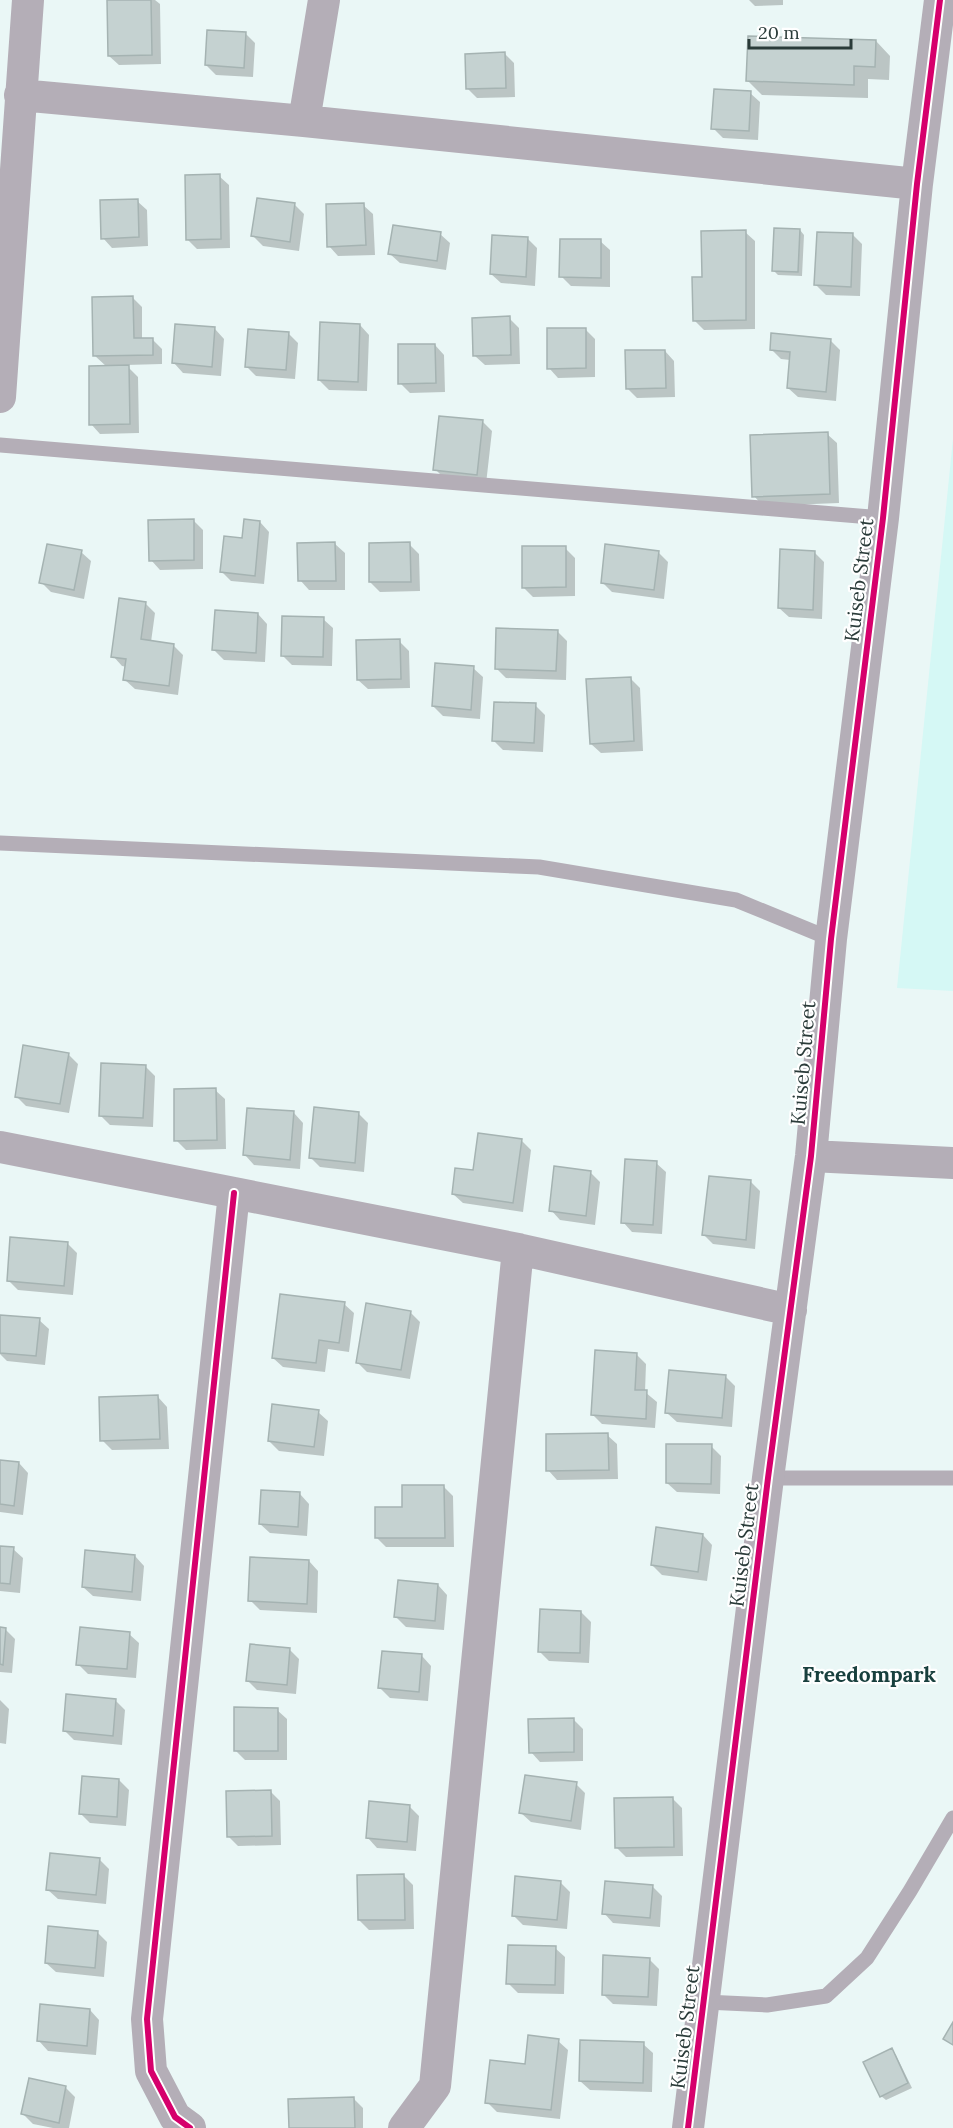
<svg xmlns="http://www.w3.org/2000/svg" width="953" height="2128" font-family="Lora,serif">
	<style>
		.built { fill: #d5f8f5 }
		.shadow { fill: #0003 }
		.building { fill: #c5d2d1; stroke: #a5b3b2; stroke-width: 1.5 }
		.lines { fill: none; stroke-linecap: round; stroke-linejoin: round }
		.service { stroke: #b4aeb7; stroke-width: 15 }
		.minor { stroke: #b4aeb7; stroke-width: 32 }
		.cycleway-casing { stroke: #fff; stroke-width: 10 }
		.cycleway { stroke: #d6006c; stroke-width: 6 }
		.labels { text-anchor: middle; stroke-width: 4.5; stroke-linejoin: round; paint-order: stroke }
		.street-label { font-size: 20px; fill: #2a3b39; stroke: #fff }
		.neighbourhood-label { font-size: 21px; font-weight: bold; fill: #19403e; stroke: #fff }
	</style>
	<rect width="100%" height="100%" fill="#eaf7f6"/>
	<!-- built -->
	<path class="built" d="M953,439V991L897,988Z"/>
	<!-- shadow -->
	<path class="shadow" d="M108,0H155L160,4L161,64L119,65L109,56Z
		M749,0H783V5L755,6Z
		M245,33L255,43L253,77L216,75L206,65Z
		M876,41L890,56L889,80L868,79V98L762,95L748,81Z
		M504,53L514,63L515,97L477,98L468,89Z
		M750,93L760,102L758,140L723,138L713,128Z
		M219,176L229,185L230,248L197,249L187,239Z
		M137,201L147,210L148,246L112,248L103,238Z
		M294,204L304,214L299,251L263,246L253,236Z
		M363,205L373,214L375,255L338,256L329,246Z
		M800,230L804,235L802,276L778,275L773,270Z
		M745,232L755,241V329L704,330L694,320Z
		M440,234L450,243L446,270L400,263L390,254Z
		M853,235L862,244L860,296L826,295L816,285Z
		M528,239L537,248L535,286L501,283L491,274Z
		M600,241L610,250V287L571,286L561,276Z
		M132,297L142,307V340H153L162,349V364L126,365L138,377L139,433L100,434L91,424L107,367L94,355Z
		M509,318L519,328L520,364L485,365L475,356Z
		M360,325L369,335L367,391L329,390L319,380Z
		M215,329L224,339L221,376L183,373L174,363Z
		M585,329L595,339V377L558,378L549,368Z
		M288,333L298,343L295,379L256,376L247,367Z
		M830,340L840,350L836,401L798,397L788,388L790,360L781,359L771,349Z
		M435,345L444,355L445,392L410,393L400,383Z
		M665,351L674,361L675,397L637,398L628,389Z
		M482,421L492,431L486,484L445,479L435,469Z
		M827,434L837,443L839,503L763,506L754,496Z
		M193,520L203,530V569L160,570L151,560Z
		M260,522L269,532L264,584L231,581L221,571L243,539Z
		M335,544L345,553V590H309L300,580Z
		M409,544L419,554L420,591L380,592L370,582Z
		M565,548L575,558V596L533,597L523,587Z
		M81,552L91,561L84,599L51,592L41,582Z
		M658,552L668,562L664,599L612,592L602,582Z
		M814,552L824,562L822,619L789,617L779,608Z
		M145,603L155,613L151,642L173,645L183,655L178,695L135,689L125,680L127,667L122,666L113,656Z
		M258,614L267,624L265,662L224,660L214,650Z
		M323,619L333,628L332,666L292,665L282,655Z
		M557,631L567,641L566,680L506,678L496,668Z
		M399,641L409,651L410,688L368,689L358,680Z
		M473,668L483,677L480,719L443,716L433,706Z
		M630,678L640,688L643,751L601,753L591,744Z
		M535,705L545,715L543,752L503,750L493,740Z
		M68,1054L78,1064L69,1113L26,1106L16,1096Z
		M145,1066L155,1076L153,1127L110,1125L100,1115Z
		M215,1090L225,1099L226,1149L186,1150L176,1140Z
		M294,1113L303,1123L300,1169L254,1165L245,1155Z
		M358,1113L368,1123L364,1172L320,1167L311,1158Z
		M479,1134L522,1141L531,1150L523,1212L463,1203L453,1194L474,1172Z
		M656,1163L666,1172L662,1234L632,1232L623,1222Z
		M590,1172L600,1182L595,1225L560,1220L551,1210Z
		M751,1182L760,1191L755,1249L713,1244L704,1235Z
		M68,1244L77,1253L73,1295L18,1290L8,1280Z
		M344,1304L354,1313L349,1352L328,1349L325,1372L283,1367L273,1358Z
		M410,1312L420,1322L410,1379L367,1372L357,1362Z
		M0,1316L39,1320L49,1329L45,1365L7,1361L0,1354Z
		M636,1354L646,1364L645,1392L657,1402L655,1428L602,1424L593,1415Z
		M725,1376L735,1386L732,1427L677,1422L667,1413Z
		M158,1397L167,1407L169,1449L112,1450L102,1440Z
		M318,1412L328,1421L324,1456L279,1451L269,1441Z
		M607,1435L617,1444L618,1479L557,1480L548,1470Z
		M711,1446L721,1456L720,1494L677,1492L667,1483Z
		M0,1461L19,1463L28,1473L23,1515L0,1512Z
		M444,1487L453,1496L454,1547H386L377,1538L404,1508Z
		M300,1494L309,1504L307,1536L270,1533L260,1524Z
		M703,1535L712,1545L707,1581L662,1575L652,1565Z
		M0,1547L13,1549L23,1558L20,1593L0,1591Z
		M135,1556L144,1566L141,1601L93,1596L83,1587Z
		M309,1561L318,1571L317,1613L260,1610L250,1600Z
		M438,1585L447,1595L444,1630L406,1627L396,1617Z
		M581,1612L591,1622L589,1663L549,1661L540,1652Z
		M0,1629H5L15,1639L12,1673L0,1672Z
		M129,1634L139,1643L136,1678L88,1674L78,1664Z
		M289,1649L299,1659L296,1694L257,1690L248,1681Z
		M422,1656L431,1666L428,1701L390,1698L380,1688Z
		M0,1700L9,1709L6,1744L0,1743Z
		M115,1700L125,1710L122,1745L74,1740L65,1731Z
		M277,1710L287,1719V1760H245L236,1751Z
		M573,1719L583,1729V1761L540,1762L531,1752Z
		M119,1780L129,1790L126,1826L90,1823L81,1814Z
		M576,1784L585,1793L581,1830L531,1822L521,1813Z
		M271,1792L280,1801L281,1845L238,1846L228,1836Z
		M672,1798L682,1808L683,1856L626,1857L617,1848Z
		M409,1806L419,1816L416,1851L377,1848L368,1838Z
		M99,1859L109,1869L106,1904L58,1899L48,1890Z
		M404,1876L413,1885L414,1929L369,1930L359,1920Z
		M561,1883L570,1892L567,1929L523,1925L513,1915Z
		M652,1886L662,1896L660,1927L613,1923L604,1913Z
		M97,1932L107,1942L104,1977L56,1972L46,1963Z
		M555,1948L565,1957L564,1994L518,1993L508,1983Z
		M649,1959L659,1969L657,2006L613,2004L603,1994Z
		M90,2010L99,2020L96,2055L48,2051L39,2041Z
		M558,2041L568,2050L560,2119L497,2112L487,2102L526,2066Z
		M643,2044L653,2053L652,2092L590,2090L580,2081Z
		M892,2050L896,2055L912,2088L886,2100L881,2096Z
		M66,2088L75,2097L69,2128H53L33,2124L23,2114Z
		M353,2098L363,2108V2128H291Z"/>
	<!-- building -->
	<path class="building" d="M107,0H151L152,55L108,56Z
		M207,30L246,32L244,68L205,65Z
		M748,36L876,40L875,67L854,66V85L746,81Z
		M505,52L506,88L466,89L465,54Z
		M714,89L751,91L749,131L711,129Z
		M220,174L221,239L186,240L185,175Z
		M257,198L295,203L290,242L251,236Z
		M138,199L139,237L101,239L100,200Z
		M364,203L366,245L327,247L326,204Z
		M393,225L441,232L437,261L388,254Z
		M774,228L800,229L798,272L772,271Z
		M746,230V320L693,321L692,277H702L701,231Z
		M817,232L853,233L851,287L814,285Z
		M492,235L528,237L526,277L490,274Z
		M560,239H601V278L559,277Z
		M133,296L134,338H153V355L93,356L92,297Z
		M510,316L511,355L473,356L472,318Z
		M320,322L360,324L358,382L318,380Z
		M175,324L215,327L212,367L172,363Z
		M547,328H586V368L547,369Z
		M248,329L289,332L286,370L245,367Z
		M771,333L831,339L826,392L787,388L790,352L770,350Z
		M398,344H435L436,383L398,384Z
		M625,350H665L666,388L626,389Z
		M129,365L130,424L89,425V366Z
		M439,416L483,420L477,475L433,470Z
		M828,432L830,494L752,497L750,435Z
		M194,519V560L149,561L148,520Z
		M244,519L260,521L255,576L220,572L224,536L242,538Z
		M335,542L336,581H298L297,543Z
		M410,542L411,582H369V543Z
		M47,544L82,550L74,590L39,583Z
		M605,544L659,551L654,590L601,583Z
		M522,546H566V587L522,588Z
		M780,549L815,551L813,610L778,608Z
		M119,598L146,602L141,639L174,644L169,686L123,680L126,659L111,657Z
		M215,610L258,613L256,653L212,650Z
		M282,616L324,617L323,657L281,656Z
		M496,628L558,630L556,671L495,669Z
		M400,639L401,679L357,680L356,640Z
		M435,663L474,666L471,710L432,706Z
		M631,677L634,741L590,744L586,679Z
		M494,702L536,703L534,743L492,741Z
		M23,1045L69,1053L60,1104L15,1097Z
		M101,1063L146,1065L143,1118L99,1116Z
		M216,1088L217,1140L174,1141V1089Z
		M314,1107L359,1112L355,1163L309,1158Z
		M247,1108L294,1111L290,1160L243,1155Z
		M478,1133L522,1139L513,1203L452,1194L455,1168L473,1170Z
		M625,1159L657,1161L653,1225L621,1223Z
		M554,1166L591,1171L586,1216L549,1211Z
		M709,1176L751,1180L746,1240L702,1235Z
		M10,1237L68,1242L64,1286L7,1281Z
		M280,1294L345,1302L339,1343L319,1340L316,1363L272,1358Z
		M366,1303L411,1311L401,1370L356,1363Z
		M0,1315L40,1318L36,1356L0,1353Z
		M595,1350L637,1353L635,1390H647L646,1419L591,1415Z
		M669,1370L726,1375L722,1418L665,1413Z
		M158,1395L160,1439L100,1441L99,1397Z
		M272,1404L319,1410L314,1447L268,1441Z
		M608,1433L609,1470L546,1471V1434Z
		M666,1444H712L711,1484L666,1483Z
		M0,1460L19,1462L14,1506L0,1504Z
		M402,1485H444L445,1538H375V1507H402Z
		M261,1490L300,1492L298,1527L259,1524Z
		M656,1527L703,1534L698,1572L651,1565Z
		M0,1546L14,1547L10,1584L0,1583Z
		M85,1550L135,1555L132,1592L82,1587Z
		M250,1557L309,1560L307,1604L248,1601Z
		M398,1580L438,1584L435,1621L394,1617Z
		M540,1609L581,1611L580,1653L538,1652Z
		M0,1627L6,1628L3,1665L0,1664Z
		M80,1627L130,1632L127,1669L76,1665Z
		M250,1644L290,1648L287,1685L246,1681Z
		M382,1651L422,1654L419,1692L378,1688Z
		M66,1694L116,1699L113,1736L63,1731Z
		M234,1707L278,1708V1751H234Z
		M574,1718V1752L529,1753L528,1719Z
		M525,1775L577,1782L571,1821L519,1813Z
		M82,1776L119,1779L117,1817L79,1814Z
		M271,1790L272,1836L227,1837L226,1791Z
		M673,1797L674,1847L615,1848L614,1798Z
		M369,1801L410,1805L407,1842L366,1838Z
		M50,1853L100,1858L96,1895L46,1890Z
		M404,1874L405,1920H358L357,1875Z
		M515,1876L561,1881L557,1920L512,1916Z
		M605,1881L653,1885L650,1918L602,1914Z
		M48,1926L98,1931L95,1968L45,1963Z
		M508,1945L556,1946L555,1985L506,1984Z
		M603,1955L650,1958L648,1997L602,1995Z
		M40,2004L90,2009L87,2046L37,2041Z
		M953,2022V2045L943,2039Z
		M528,2035L559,2039L551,2110L485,2103L490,2060L525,2064Z
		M580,2040L644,2042L643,2083L579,2081Z
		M892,2048L908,2083L880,2097L863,2062Z
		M29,2078L66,2086L59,2123L21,2114Z
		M354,2097L355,2128H289L288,2099Z"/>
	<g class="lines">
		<!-- service -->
		<path class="service" d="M0,445L883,518
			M0,843L539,867L736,900L831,939
			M768,1478H953
			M705,2002L767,2005L826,1996L867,1958L910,1891L953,1818"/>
		<!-- minor -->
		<path class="minor" d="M20,95L304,121L917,184
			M304,121L324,0
			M0,397L28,0
			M0,1147L518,1249L791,1310
			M811,1156L953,1163
			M190,2128L175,2117L151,2071L147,2019L234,1193
			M404,2128L435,2086L518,1249
			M688,2128L768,1478L811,1156L831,939L883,518L917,184L940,0"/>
		<!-- cycleway casing -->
		<g class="cycleway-casing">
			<path id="cycleway" d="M190,2128L175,2117L151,2071L147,2019L234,1193
				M688,2128L768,1478L811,1156L831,939L883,518L917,184L940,0"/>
		</g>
		<!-- cycleway -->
		<use href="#cycleway" class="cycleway"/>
	</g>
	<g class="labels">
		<!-- street labels -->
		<g class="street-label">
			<text transform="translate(859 580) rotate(-83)" y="7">Kuiseb Street</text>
			<text transform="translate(803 1063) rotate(-85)" y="7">Kuiseb Street</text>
			<text transform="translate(744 1545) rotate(-83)" y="7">Kuiseb Street</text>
			<text transform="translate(685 2027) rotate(-83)" y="7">Kuiseb Street</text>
		</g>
		<!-- neighbourhood labels -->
		<g class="neighbourhood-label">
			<text x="869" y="1682">Freedompark</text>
		</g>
	</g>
	<!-- scale -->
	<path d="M749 39v9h102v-9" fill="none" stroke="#2a3b39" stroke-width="3"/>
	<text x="758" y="39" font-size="18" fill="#2a3b39" stroke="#ffffff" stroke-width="4.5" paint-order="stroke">20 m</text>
</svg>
